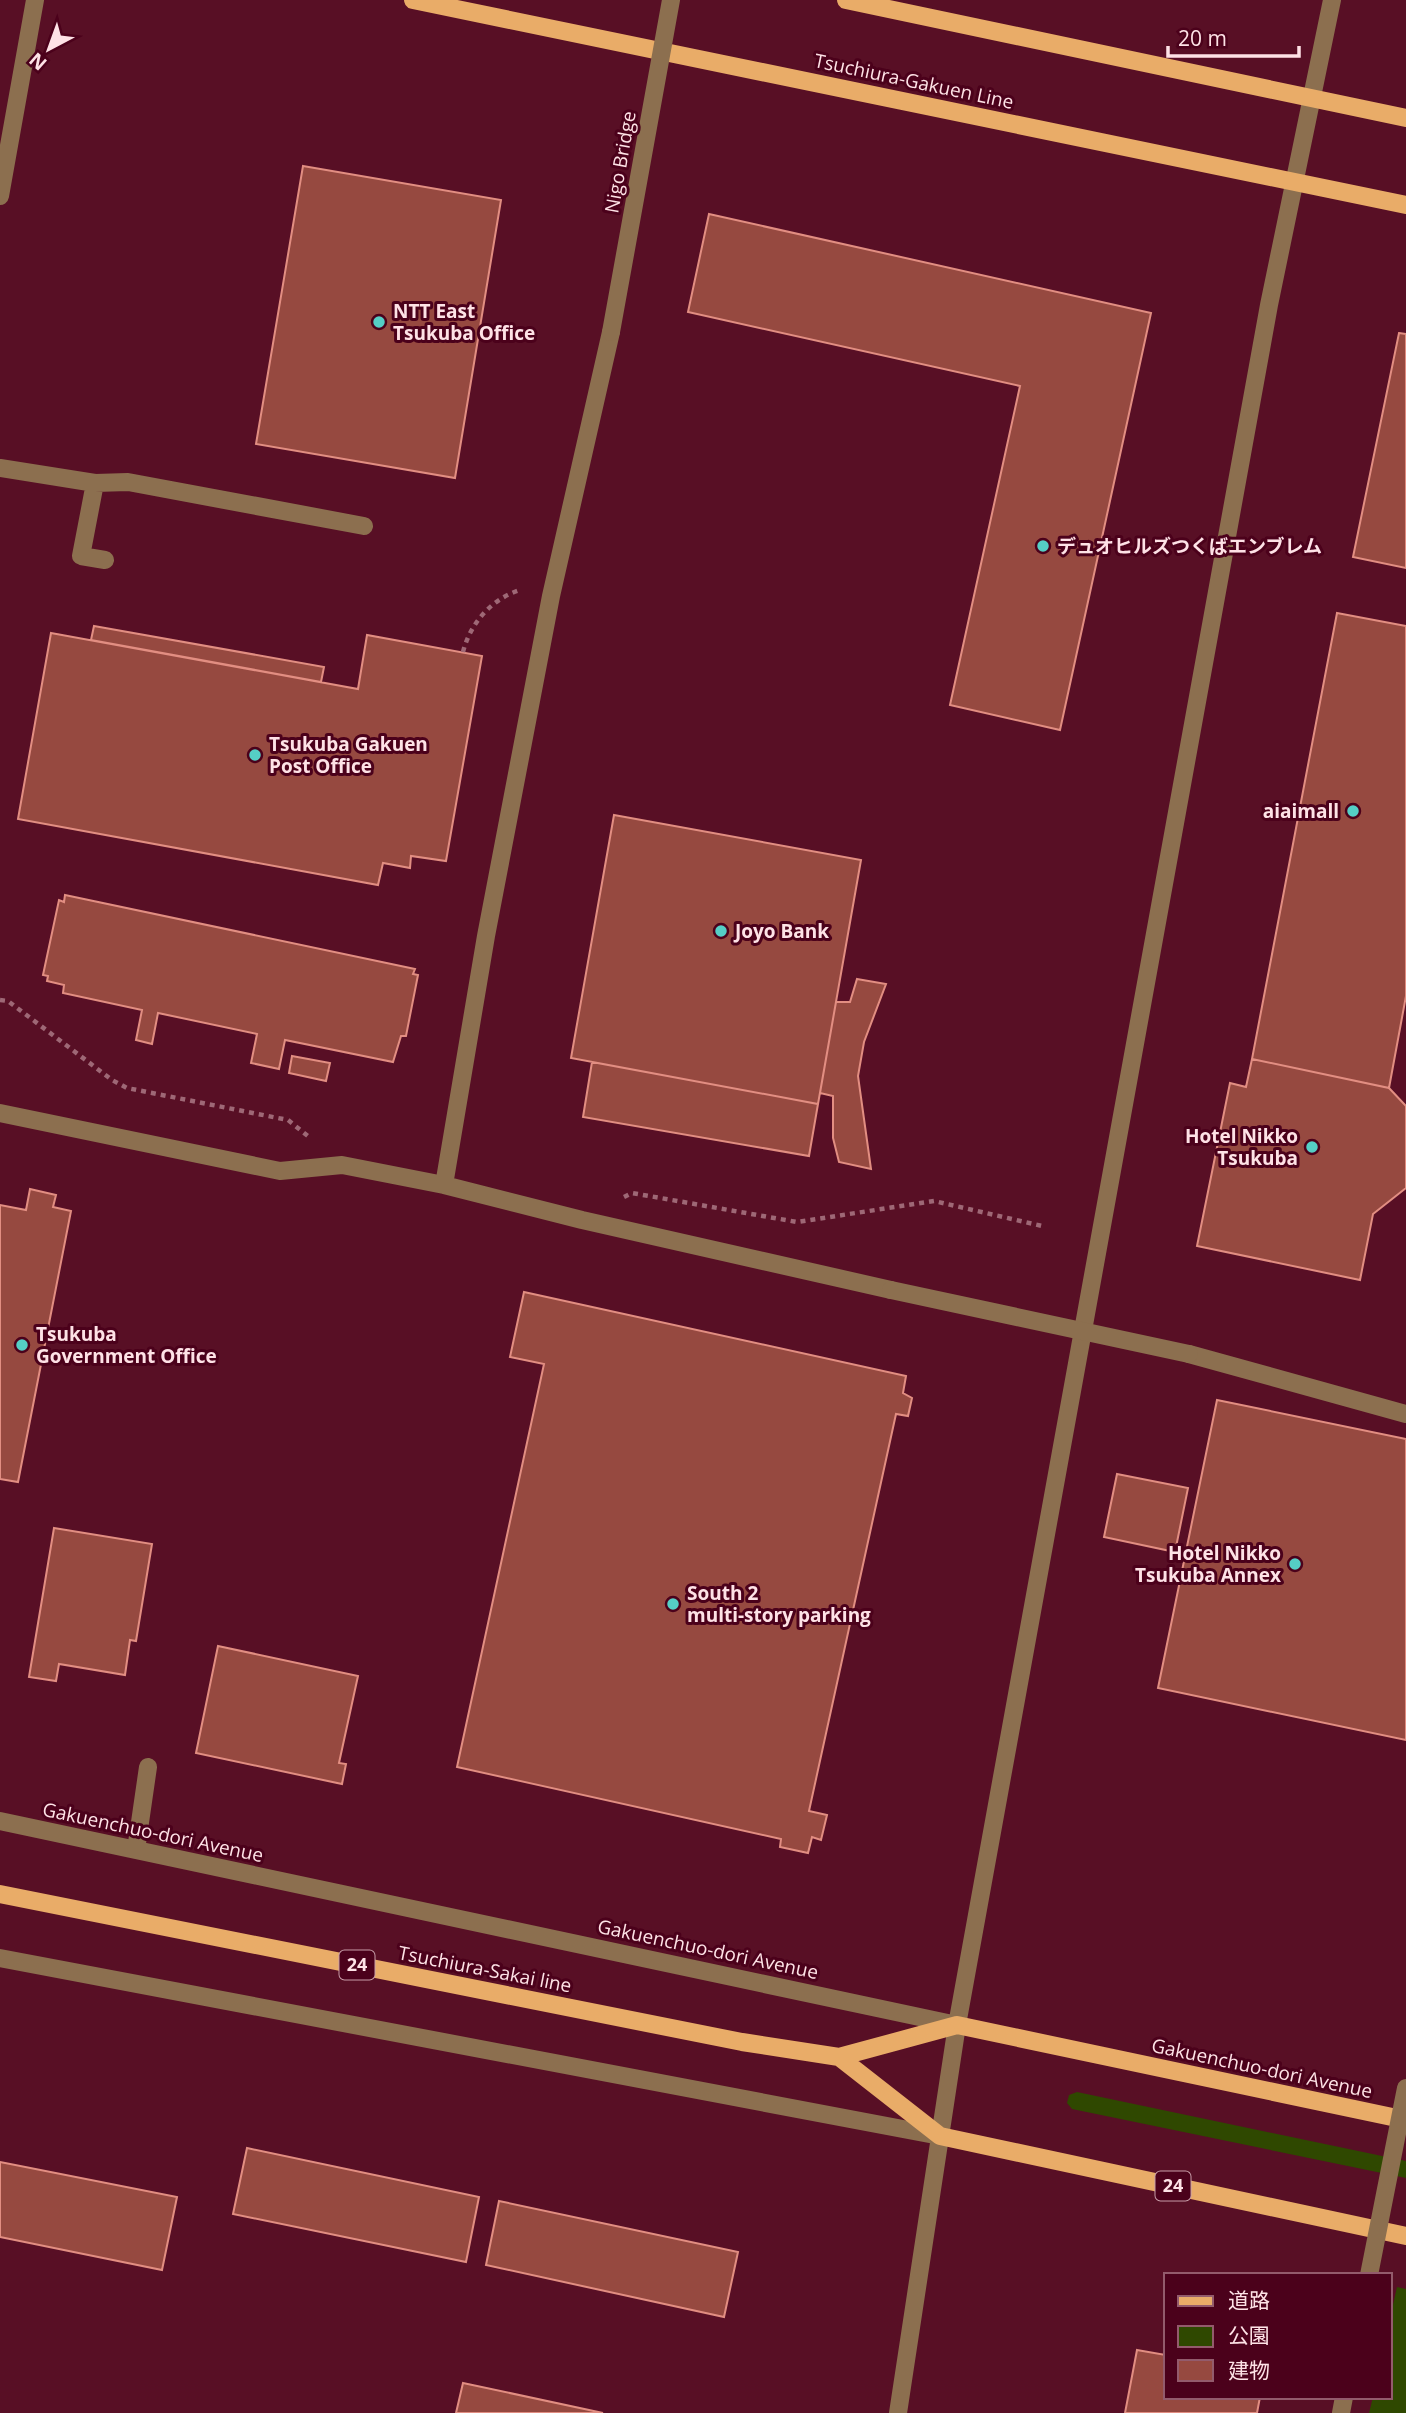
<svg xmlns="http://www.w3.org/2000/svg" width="1406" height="2413" font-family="'Open Sans','Noto Sans JP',sans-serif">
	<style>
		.green { fill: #2f4800 }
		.building { fill: #964940; stroke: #e28e82; stroke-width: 2 }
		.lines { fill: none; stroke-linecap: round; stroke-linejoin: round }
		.path { stroke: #9e6876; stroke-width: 4.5; stroke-dasharray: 5 5; stroke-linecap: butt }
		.minor { stroke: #8c6f4f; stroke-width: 18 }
		.major { stroke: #e9ac68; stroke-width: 18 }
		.minor-bridge { stroke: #8c6f4f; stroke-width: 18 }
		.poi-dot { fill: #55cec5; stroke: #4b011b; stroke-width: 2.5 }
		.labels { text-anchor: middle; stroke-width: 6; stroke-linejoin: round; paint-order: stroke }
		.shield { fill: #4b011b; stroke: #c89ea9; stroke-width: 2 }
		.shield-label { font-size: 18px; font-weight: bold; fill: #fee2e6 }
		.street-label { font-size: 19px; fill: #fee2e6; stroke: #4b011b }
		.poi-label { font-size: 19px; font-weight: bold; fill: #fee2e6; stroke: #4b011b; text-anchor: start }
	</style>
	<rect width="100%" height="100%" fill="#580f25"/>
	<!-- green -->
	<path class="green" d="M1077,2092L1406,2161V2178L1072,2109L1067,2103L1069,2095Z
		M1397,2287L1406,2289V2413H1369L1373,2397H1390V2318Z"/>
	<!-- building -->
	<path class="building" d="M303,166L501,200L455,478L256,444Z
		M709,214L1151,313L1060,730L950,705L1020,386L688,312Z
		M1399,333L1406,334V568L1353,557Z
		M1337,613L1406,626V996L1389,1088L1252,1059Z
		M94,626L324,667L321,682L91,640Z
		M51,633L358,689L367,635L482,656L446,861L411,856L410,868L383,863L378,885L18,819Z
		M614,815L861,860L818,1104L571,1058Z
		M65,895L415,969L413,974L418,975L406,1036H401L393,1062L285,1040L279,1069L251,1063L257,1034L158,1013L152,1044L136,1040L142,1010L63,993L64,985L47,981L48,976L43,975L59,900L64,902Z
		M857,979L886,984L864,1042L858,1076L871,1169L839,1162L833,1138V1096L820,1093L836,1002H850Z
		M292,1056L330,1063L326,1081L289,1073Z
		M1252,1059L1389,1088L1406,1106V1188L1373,1214L1360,1280L1197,1246L1230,1083L1246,1087Z
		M592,1062L818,1104L809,1156L583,1117Z
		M30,1189L56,1195L53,1207L71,1211L18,1482L0,1479V1205L26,1210Z
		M524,1292L906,1376L903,1393L912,1398L908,1416L896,1414L809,1811L827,1815L821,1840L812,1837L808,1853L780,1847L781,1839L457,1767L544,1364L510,1357Z
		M1217,1400L1406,1439V1740L1158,1688Z
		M1117,1474L1188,1488L1175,1552L1104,1537Z
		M54,1528L152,1544L136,1641L130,1640L125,1675L59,1664L56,1681L29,1677Z
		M218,1646L358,1676L339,1763L346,1764L342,1784L196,1753Z
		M247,2148L479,2197L466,2262L233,2214Z
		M0,2162L177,2197L162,2270L0,2237Z
		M499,2201L738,2252L724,2317L486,2265Z
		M1137,2350L1166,2355V2397H1260L1257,2413H1125Z
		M463,2383L603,2413H456Z"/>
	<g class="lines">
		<!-- path -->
		<path class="path" d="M463,652C470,624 491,599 520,590
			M0,1000L8,1001L112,1080L127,1088L288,1120L309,1137
			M624,1197L632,1193L797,1222L934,1201L1042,1226"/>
		<!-- minor -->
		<path class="minor" d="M0,196L35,0
			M0,468L95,483L128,482L364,526
			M95,483L81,556L105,560
			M0,1113L280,1171L342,1165L444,1185L582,1220L891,1290
			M444,1185L486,936L551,596L611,332
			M1189,1354L1406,1414
			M0,1821L957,2025
			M136,1850L148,1767
			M0,1958L940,2136
			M898,2413L957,2025L1269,305L1332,0
			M1341,2413L1344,2397"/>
		<!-- major -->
		<path class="major" d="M413,0L1406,205
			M846,0L1406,118
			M0,1894L742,2042L839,2057L957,2025L1406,2120
			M839,2057L940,2136L1406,2236"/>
		<!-- minor-bridge -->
		<path class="minor-bridge" d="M611,332L671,0
			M891,1290L1189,1354
			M1369,2275L1406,2088"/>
	</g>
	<!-- markers -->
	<g class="poi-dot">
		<circle cx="379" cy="322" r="7"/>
		<circle cx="1043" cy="546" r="7"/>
		<circle cx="255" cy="755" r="7"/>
		<circle cx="1353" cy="811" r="7"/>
		<circle cx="721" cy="931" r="7"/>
		<circle cx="1312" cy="1147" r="7"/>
		<circle cx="22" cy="1345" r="7"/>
		<circle cx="1295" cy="1564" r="7"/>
		<circle cx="673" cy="1604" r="7"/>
	</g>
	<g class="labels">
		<!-- shield labels -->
		<g class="shield">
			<rect x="339.5" y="1950.5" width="35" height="29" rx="5"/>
			<rect x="1155.5" y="2171.5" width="35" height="29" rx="5"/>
		</g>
		<g class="shield-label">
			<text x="357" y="1971">24</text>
			<text x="1173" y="2192">24</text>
		</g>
		<!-- street labels -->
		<g class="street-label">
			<text transform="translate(914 81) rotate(12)" y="7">Tsuchiura-Gakuen Line</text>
			<text transform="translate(620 162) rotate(-80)" y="7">Nigo Bridge</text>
			<text transform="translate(153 1832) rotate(12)" y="7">Gakuenchuo-dori Avenue</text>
			<text transform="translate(708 1949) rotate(12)" y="7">Gakuenchuo-dori Avenue</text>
			<text transform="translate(485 1969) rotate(11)" y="7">Tsuchiura-Sakai line</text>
			<text transform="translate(1262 2068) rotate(12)" y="7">Gakuenchuo-dori Avenue</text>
		</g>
		<!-- poi labels -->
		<g class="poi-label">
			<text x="393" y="318">NTT East<tspan x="393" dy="22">Tsukuba Office</tspan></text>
			<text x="1057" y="553">デュオヒルズつくばエンブレム</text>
			<text x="269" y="751">Tsukuba Gakuen<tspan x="269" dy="22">Post Office</tspan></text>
			<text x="1339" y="818" text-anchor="end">aiaimall</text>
			<text x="735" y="938">Joyo Bank</text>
			<text x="1298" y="1143" text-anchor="end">Hotel Nikko<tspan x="1298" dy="22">Tsukuba</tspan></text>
			<text x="36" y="1341">Tsukuba<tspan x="36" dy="22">Government Office</tspan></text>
			<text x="1281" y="1560" text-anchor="end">Hotel Nikko<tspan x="1281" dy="22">Tsukuba Annex</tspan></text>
			<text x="687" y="1600">South 2<tspan x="687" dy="22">multi-story parking</tspan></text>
		</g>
	</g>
	<!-- legend -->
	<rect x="1164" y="2273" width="228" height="126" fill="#4b011b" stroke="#935b6c" stroke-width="2"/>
	<rect x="1178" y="2296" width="35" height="10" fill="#e9ac68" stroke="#935b6c" stroke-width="2"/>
	<text x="1228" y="2308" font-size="21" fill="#fee2e6">道路</text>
	<rect x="1178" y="2326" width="35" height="21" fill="#2f4800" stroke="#935b6c" stroke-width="2"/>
	<text x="1228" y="2343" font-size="21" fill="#fee2e6">公園</text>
	<rect x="1178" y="2360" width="35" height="21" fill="#964940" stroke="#935b6c" stroke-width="2"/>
	<text x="1228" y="2378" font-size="21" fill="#fee2e6">建物</text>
	<!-- north arrow -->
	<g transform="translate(49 49) rotate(221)" stroke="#4b011b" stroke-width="5" paint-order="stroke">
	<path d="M0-5L12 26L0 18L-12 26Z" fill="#fee2e6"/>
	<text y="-10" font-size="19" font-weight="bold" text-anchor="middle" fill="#fee2e6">N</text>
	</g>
	<!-- scale -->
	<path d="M1168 46v10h131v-10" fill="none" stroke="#fee2e6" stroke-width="3.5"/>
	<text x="1178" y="46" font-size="21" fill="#fee2e6" stroke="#4b011b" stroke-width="5" paint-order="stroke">20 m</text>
</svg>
